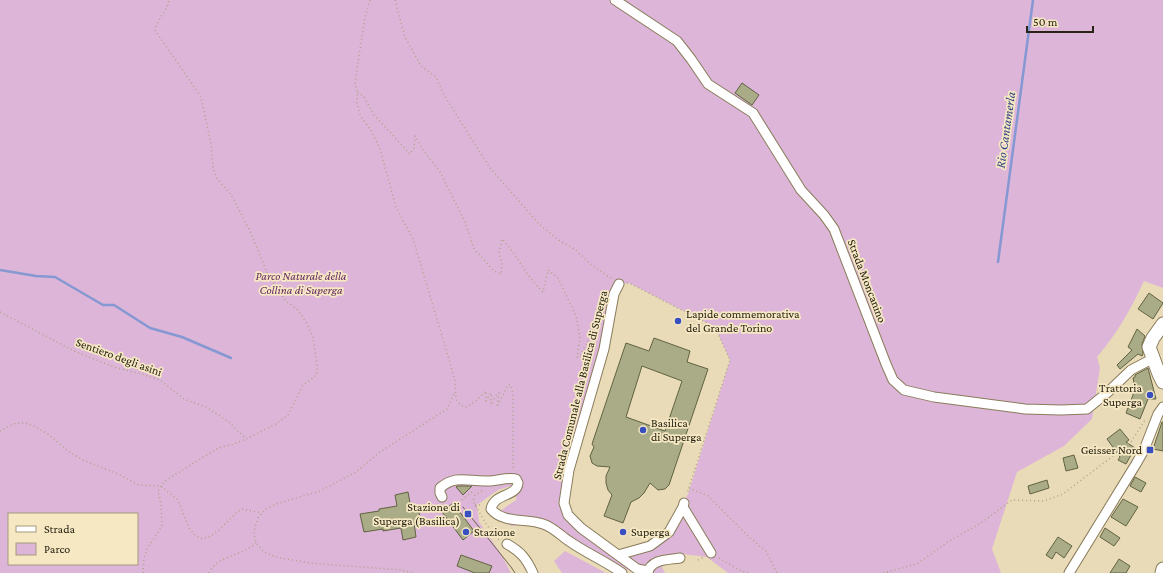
<svg xmlns="http://www.w3.org/2000/svg" width="1163" height="573" font-family="'Crimson Pro',serif">
	<style>
		.green { fill: #ddb5d9; fill-rule: evenodd }
		.lines { fill: none; stroke-linecap: round; stroke-linejoin: round }
		.stream { stroke: #8598d1; stroke-width: 2.5 }
		.building { fill: #aaac88; stroke: #616241; fill-rule: evenodd }
		.street-casing { stroke: #897c5b; stroke-width: 11 }
		.secondary-casing { stroke: #897c5b; stroke-width: 15 }
		.path { stroke: #afa386; stroke-width: 1.5; stroke-dasharray: 1 3; stroke-linecap: butt }
		.street { stroke: #fff; stroke-width: 9 }
		.secondary { stroke: #fff; stroke-width: 13 }
		.tram { stroke: #6b634d; stroke-width: 1 }
		.poi-dot { fill: #384fc1; stroke: #f6e8c3; stroke-width: 1.5 }
		.labels { text-anchor: middle; stroke-width: 3.5; stroke-linejoin: round; paint-order: stroke }
		.park-label { font-size: 12px; font-style: italic; fill: #652861; stroke: #f6e8c3 }
		.street-label { font-size: 12px; fill: #282315; stroke: #f6e8c3 }
		.poi-label { font-size: 12px; fill: #282315; stroke: #f6e8c3; text-anchor: start }
		.water-label { font-size: 13px; font-style: italic; fill: #2e3f84; stroke: #f6e8c3 }
	</style>
	<rect width="100%" height="100%" fill="#e9dbb7"/>
	<!-- green -->
	<path class="green" d="M0,0H1163V288L1144,281C1131,309 1117,334 1097,357L1100,368L1092,419L1064,446L1017,472L992,549L1001,573H728L707,557L675,553L665,559L662,567L665,573H634L534,523L512,526L496,518L499,512L517,499L510,486L498,490L477,505L479,522L501,554L511,573H0ZM629,283L715,327L730,360L688,494L669,532L650,546L618,555L581,528L564,503L619,284ZM9,514H137V564H9Z
		M565,551L606,573H562L554,561Z"/>
	<g class="lines">
		<!-- stream -->
		<path class="stream" d="M998,262L1033,0
			M0,270L36,276L55,277L103,305H114L150,328L182,337L231,358"/>
	</g>
	<!-- building -->
	<path class="building" d="M742,83L759,95L752,105L735,93Z
		M1149,293L1163,303L1153,319L1138,309Z
		M1137,329L1145,336L1142,344L1143,354L1142,356L1138,354L1120,369L1117,365L1132,350L1128,347Z
		M654,338L690,351L687,362L708,369L669,485L665,489L658,490L650,483L644,493L639,498L631,502L623,523L604,516L612,495L608,490L606,483V476L610,467L597,466L592,463L590,456L594,447L592,444L626,343L649,351ZM642,366L682,381L665,431L626,417Z
		M1148,368L1156,399H1148L1140,419L1126,413L1133,395V389L1135,388L1133,378L1135,377V375Z
		M1162,422H1163V451L1153,449Z
		M1120,429L1129,440L1126,442L1135,448L1126,464L1118,460L1120,457L1107,439Z
		M1074,455L1078,468L1066,471L1063,458Z
		M1135,477L1146,483L1141,492L1130,486Z
		M1047,480L1049,488L1030,494L1028,486Z
		M458,486H472L463,495L456,487Z
		M408,492L411,508L418,507L421,522L414,523L416,537L403,540L401,528L383,531V529L364,532L360,514L379,511V509L397,506L395,495Z
		M1123,499L1138,507L1126,526L1111,517Z
		M453,503L474,531L463,540L442,512Z
		M1105,528L1120,538L1114,546L1100,537Z
		M1058,537L1072,546L1064,558L1056,552L1052,559L1046,555Z
		M461,555L492,566L489,573H475L457,566Z
		M1119,559L1130,566L1126,573H1110Z"/>
	<g class="lines">
		<!-- street casing -->
		<g class="street-casing">
			<path id="street" d="M615,0L677,41L691,59L708,84L753,113L801,190L824,215L834,229L886,364L893,380L904,390L934,397L1025,409L1061,410L1087,409L1108,392L1131,370L1152,359
				M619,284L614,294L604,349L569,470L564,503L568,515L581,528L637,569L648,571
				M442,497L440,493V488C456,474 469,482 488,481C497,481 508,477 516,479L518,483C517,497 494,493 491,509C503,524 527,518 543,524C553,527 561,536 569,541C586,553 605,561 622,573
				M683,507L711,553
				M507,544C521,552 526,558 533,573
				M618,555L650,546L669,532L683,507L684,503
				M648,573C650,559 668,560 680,558
				M1069,573L1136,464L1144,450L1158,414L1163,407"/>
		</g>
		<!-- secondary casing -->
		<g class="secondary-casing">
			<path id="secondary" d="M1163,324L1153,338L1149,347L1159,374L1163,382
				M1162,573L1163,569"/>
		</g>
		<!-- path -->
		<path class="path" d="M370,0L365,17L355,82L357,91V103L360,115L372,132L380,149L396,207L413,239L451,366C452,371 454,376 455,381C456,391 453,406 467,407L477,400L486,391V401L491,393V405L495,397L499,393L497,407L508,385H511L513,395V470
			M395,0L405,37L421,66L436,77L444,95L490,168L539,224L560,241L576,250L589,263L612,279
			M358,92L364,97L374,115L410,154L414,148L415,136L423,150L440,172L465,222L474,249L494,271L501,274L502,264L499,253L502,239C518,255 526,277 543,292L548,270L558,278L576,316L580,338L577,357L580,356L588,341L594,323L600,319
			M627,283H629L715,327L730,360L687,494
			M0,312L74,351L114,367L142,374L160,380L184,399L206,407L229,422L246,439
			M0,431L16,423H25L32,425L48,434L68,451L83,460L118,474L139,485L161,486L178,500L189,528L195,535L202,539L211,536L219,530L237,512L242,509L262,513
			M689,488L708,496L751,539L766,551L777,573
			M482,491L475,495L473,501L486,524L499,540
			M462,500L474,490
			M475,505H483
			M719,558L741,571L749,573
			M698,560L704,557
			M143,573L144,558L147,549L162,526L161,504L158,491L165,481L218,448L234,444L246,439L276,424L288,415L303,385L313,378L317,374V365L313,337L307,324L298,310L286,301L280,293L268,275L251,233L236,204L231,195L216,177L213,167L211,144L201,97L155,30C157,19 167,12 169,0
			M209,573C218,555 242,556 256,543
			M412,573L402,570L309,563L276,557L264,552L256,543L254,534L255,527L258,518L266,509L276,504L320,491L356,472L380,452L447,409L454,394
			M883,573L917,564L949,541L981,523L1012,500L1044,501L1063,494L1131,442L1145,420"/>
		<!-- street -->
		<use href="#street" class="street"/>
		<!-- secondary -->
		<use href="#secondary" class="secondary"/>
		<!-- tram -->
		<path class="tram" d="M463,507L511,567L515,573"/>
	</g>
	<!-- markers -->
	<g class="poi-dot">
		<circle cx="678" cy="321" r="4"/>
		<circle cx="1150" cy="395" r="4"/>
		<circle cx="643" cy="430" r="4"/>
		<rect x="1146" y="446" width="8" height="8" rx="2"/>
		<rect x="464" y="510" width="8" height="8" rx="2"/>
		<circle cx="466" cy="532" r="4"/>
		<circle cx="623" cy="532" r="4"/>
	</g>
	<g class="labels">
		<!-- park labels -->
		<g class="park-label">
			<text x="301" y="280">Parco Naturale della<tspan x="301" dy="14">Collina di Superga</tspan></text>
		</g>
		<!-- street labels -->
		<g class="street-label">
			<text transform="translate(867 281) rotate(69)" y="4">Strada Moncanino</text>
			<text transform="translate(119 357) rotate(20)" y="4">Sentiero degli asini</text>
			<text transform="translate(580 385) rotate(-76)" y="4">Strada Comunale alla Basilica di Superga</text>
		</g>
		<!-- poi labels -->
		<g class="poi-label">
			<text x="686" y="318">Lapide commemorativa<tspan x="686" dy="14">del Grande Torino</tspan></text>
			<text x="1142" y="392" text-anchor="end">Trattoria<tspan x="1142" dy="14">Superga</tspan></text>
			<text x="651" y="427">Basilica<tspan x="651" dy="14">di Superga</tspan></text>
			<text x="1142" y="454" text-anchor="end">Geisser Nord</text>
			<text x="460" y="511" text-anchor="end">Stazione di<tspan x="460" dy="14">Superga (Basilica)</tspan></text>
			<text x="474" y="536">Stazione</text>
			<text x="631" y="536">Superga</text>
		</g>
		<!-- water labels -->
		<g class="water-label">
			<text transform="translate(1005 130) rotate(-82)" y="5">Rio Cantamerla</text>
		</g>
	</g>
	<!-- legend -->
	<rect x="8" y="513" width="130" height="52" fill="#f6e8c3" stroke="#a4997d"/>
	<rect x="16" y="526" width="20" height="6" fill="#ffffff" stroke="#a4997d"/>
	<text x="44" y="533" font-size="12" fill="#282315">Strada</text>
	<rect x="16" y="543" width="20" height="12" fill="#ddb5d9" stroke="#a4997d"/>
	<text x="44" y="553" font-size="12" fill="#282315">Parco</text>
	<!-- scale -->
	<path d="M1027 26v6h66v-6" fill="none" stroke="#282315" stroke-width="2"/>
	<text x="1033" y="26" font-size="12" fill="#282315" stroke="#f6e8c3" stroke-width="3" paint-order="stroke">50 m</text>
</svg>
